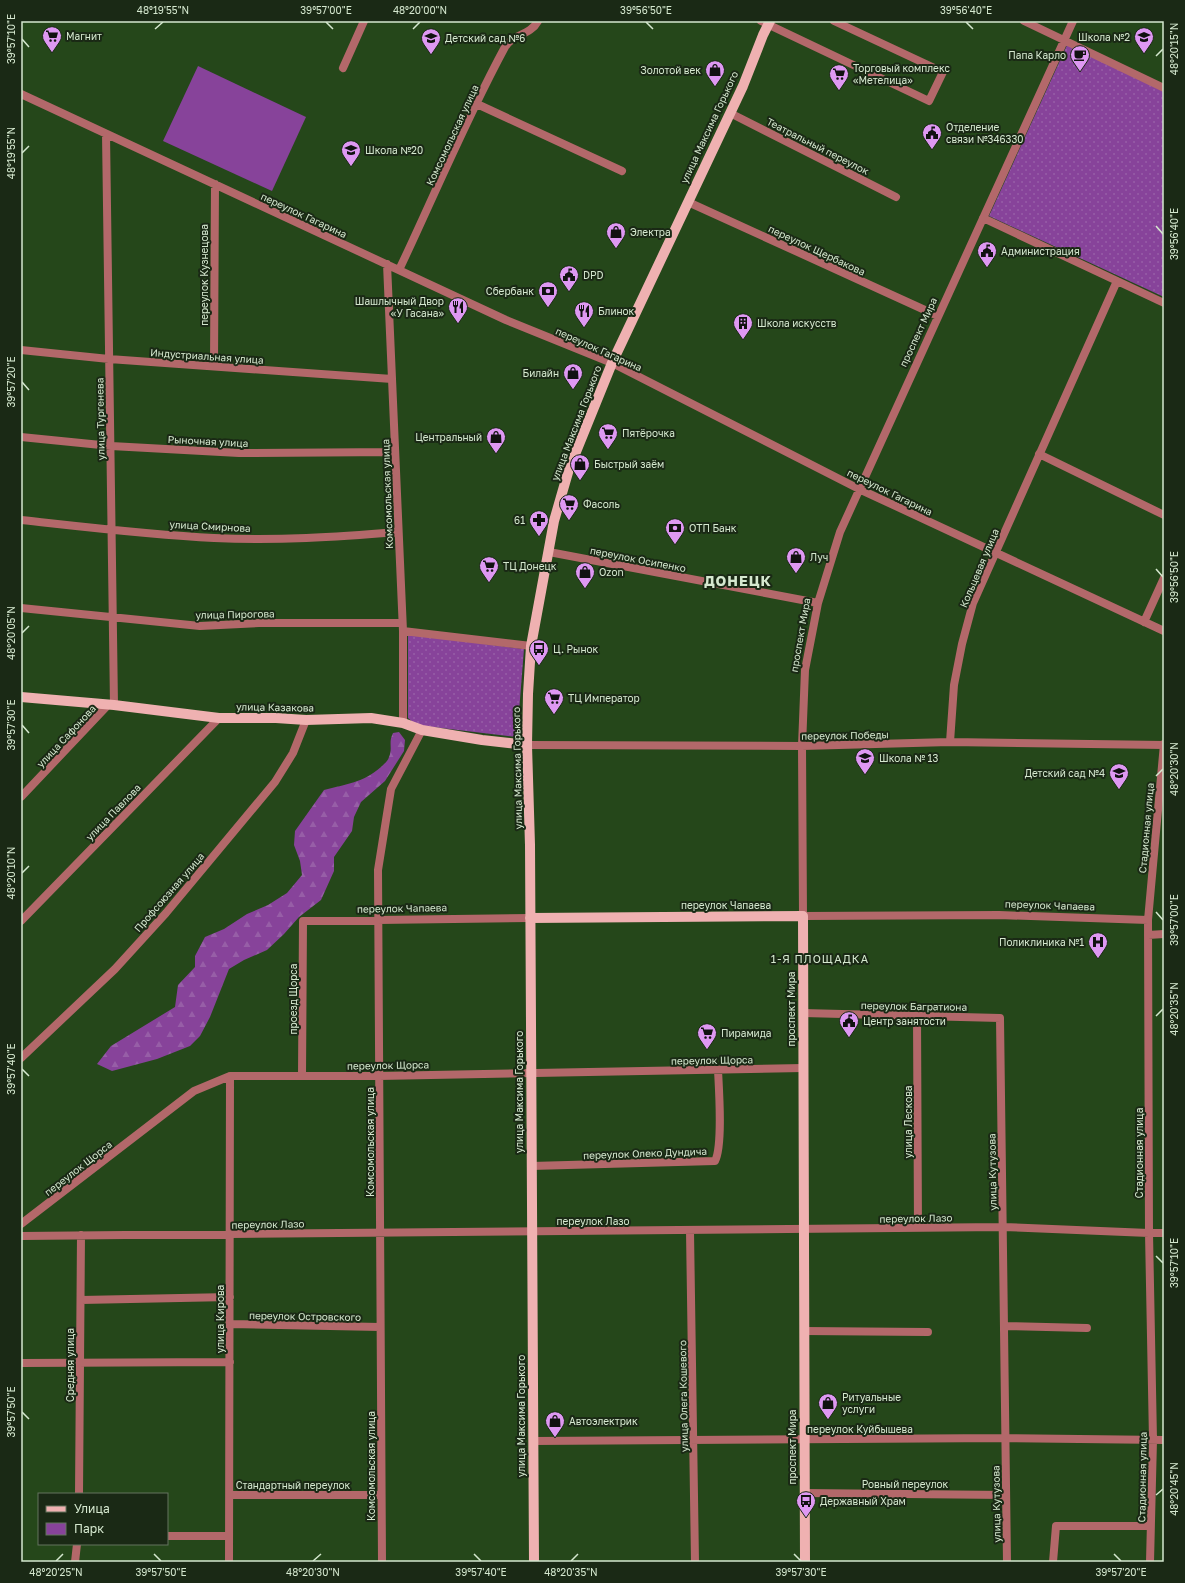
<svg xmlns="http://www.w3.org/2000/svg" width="1185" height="1583" font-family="'Golos Text',sans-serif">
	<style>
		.green { fill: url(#green-dots) }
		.forest { fill: url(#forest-firs) }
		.pitch { fill: #87439a }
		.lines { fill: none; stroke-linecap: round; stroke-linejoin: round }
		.minor { stroke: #b3686a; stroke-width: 8 }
		.major { stroke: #efb1b1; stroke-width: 10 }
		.ticks { fill: none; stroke: #d5e8cf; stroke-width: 1.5 }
		.labels { text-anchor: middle; stroke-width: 4; stroke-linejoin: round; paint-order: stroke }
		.poi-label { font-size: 10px; fill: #d5e8cf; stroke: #1a2915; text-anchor: start }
		.street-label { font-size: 10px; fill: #d5e8cf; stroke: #1a2915 }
		.neighbourhood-label { font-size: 11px; letter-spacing: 1px; fill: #d5e8cf; stroke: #1a2915 }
		.district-label { font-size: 14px; font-weight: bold; letter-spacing: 1px; fill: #d5e8cf; stroke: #1a2915 }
		.neatline { fill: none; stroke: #d5e8cf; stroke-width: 1.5 }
		.ticks-label { font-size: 10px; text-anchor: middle; fill: #d5e8cf }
	</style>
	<defs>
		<pattern id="green-dots" width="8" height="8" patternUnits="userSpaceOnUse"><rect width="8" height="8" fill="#87439a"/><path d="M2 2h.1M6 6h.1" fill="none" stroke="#975ea7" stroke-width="1.8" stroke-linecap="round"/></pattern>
		<pattern id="forest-firs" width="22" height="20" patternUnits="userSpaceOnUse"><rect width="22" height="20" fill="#87439a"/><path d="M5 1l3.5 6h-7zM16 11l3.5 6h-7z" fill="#975ea7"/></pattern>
	</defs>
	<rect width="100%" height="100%" fill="#25471a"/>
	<!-- green -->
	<path class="green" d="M1068,43L1164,86V297L989,216Z
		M408,634L524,649L517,737L416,725L408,718Z"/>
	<!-- forest -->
	<path class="forest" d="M399,732L405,740L404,751L385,781L361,802L354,817L352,831L334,857V871L321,900L299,917L284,934L267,950L244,960L229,969L210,1017L200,1036L190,1046L157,1059L112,1071L97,1064L111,1046L175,1007L178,985L195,967V956L205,937L224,929L247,914L268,905L287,893L302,875L300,861L294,845L295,831L324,790C346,784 363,783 381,767C384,764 388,761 389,757C393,748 388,743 393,733Z"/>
	<!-- pitch -->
	<path class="pitch" d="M198,66L306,117L272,191L163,141Z"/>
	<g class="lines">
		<!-- minor -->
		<path class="minor" d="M761,21L929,101L943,72L834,21
			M1024,21L1164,88
			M1073,21L840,532L818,603L805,670L802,746L803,916L999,915L1148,920
			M343,68L364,21
			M21,94L506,320L612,363L859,489L1164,631
			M477,104L622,171
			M730,113L896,197
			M106,134L114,705
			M688,202L938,316
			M983,218L1164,303
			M387,264L403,631V723
			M399,270C434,196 466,119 505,47C512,34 530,36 538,21
			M21,350L109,359L392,379
			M214,366L215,184
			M21,437L111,446L239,453L395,452
			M1039,454L1164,515
			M21,520C85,527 150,535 214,538C276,541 337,537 398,532
			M549,552L818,603
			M21,608L200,626L259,623H402
			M1144,622L1164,578
			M403,631L531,646
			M950,742L954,685L962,644L973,603L1117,281
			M527,745L802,746L950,742L1164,745
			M21,797L108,705
			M21,921L219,718
			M1148,935L1164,934
			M803,1013L1000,1018L1007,1562
			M917,1016L918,1228
			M21,1058L115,969L166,913L275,782L293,753L306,720
			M302,1076L303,921L530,918
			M531,1166L715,1161C723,1146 719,1090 718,1070
			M21,1224L194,1091L230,1076H379L803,1068
			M690,1231L695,1562
			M21,1236L1003,1227L1149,1233H1164
			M81,1300L230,1297
			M230,1324L380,1327
			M1004,1326L1087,1328
			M804,1331L928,1332
			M21,1363L230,1362
			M533,1441L1005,1438L1164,1440
			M804,1493L1006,1495
			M79,1494L81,1235
			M230,1495H381
			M167,1536H229
			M75,1562L77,1544
			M229,1562L230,1076
			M382,1562L378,870L391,789L422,730
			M1053,1562L1056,1526H1150
			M1150,1562L1153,1440L1149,1233L1148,920L1164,744"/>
		<!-- major -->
		<path class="major" d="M21,697L114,705L219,718H276L306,720L371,718L403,723L422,730L482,740L527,745
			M530,918L803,916L805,1562
			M534,1562L530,845L527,745L528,694L531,646L554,521L569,469L612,363L743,86L763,35L770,21"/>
	</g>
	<!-- ticks -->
	<path class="ticks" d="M326,22L333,29M646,22L653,29M966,22L973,29M155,29L163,22M413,29L420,22M22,39L29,47M1156,56L1163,49M22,153L29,146M1156,226L1163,234M22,382L29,390M1156,569L1163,577M22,633L29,626M22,725L29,733M1156,776L1163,769M22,873L29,866M1156,912L1163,920M1156,1016L1163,1009M22,1069L29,1076M1156,1256L1163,1263M22,1412L29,1419M1156,1495L1163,1489M154,1554L161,1561M474,1554L481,1561M794,1554L801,1561M1114,1554L1121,1561M56,1561L63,1554M313,1561L321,1554M571,1561L578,1554"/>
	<!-- icons -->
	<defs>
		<g id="supermarket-pin" transform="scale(1)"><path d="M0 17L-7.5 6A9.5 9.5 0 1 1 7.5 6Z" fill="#de98f2" stroke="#1a2915"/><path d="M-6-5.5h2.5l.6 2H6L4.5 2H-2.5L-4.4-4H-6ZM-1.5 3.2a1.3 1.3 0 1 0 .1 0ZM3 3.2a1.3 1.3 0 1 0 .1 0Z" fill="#111"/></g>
		<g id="school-pin" transform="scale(1)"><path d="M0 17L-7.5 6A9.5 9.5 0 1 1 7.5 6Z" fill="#de98f2" stroke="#1a2915"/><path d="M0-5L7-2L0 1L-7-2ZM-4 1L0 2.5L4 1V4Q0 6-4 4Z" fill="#111"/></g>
		<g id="cafe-pin" transform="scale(1)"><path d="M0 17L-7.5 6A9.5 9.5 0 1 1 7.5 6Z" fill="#de98f2" stroke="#1a2915"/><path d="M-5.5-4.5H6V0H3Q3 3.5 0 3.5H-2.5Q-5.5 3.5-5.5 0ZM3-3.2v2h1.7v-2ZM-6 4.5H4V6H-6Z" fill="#111"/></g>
		<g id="shop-pin" transform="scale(1)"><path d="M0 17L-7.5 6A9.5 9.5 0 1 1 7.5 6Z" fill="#de98f2" stroke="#1a2915"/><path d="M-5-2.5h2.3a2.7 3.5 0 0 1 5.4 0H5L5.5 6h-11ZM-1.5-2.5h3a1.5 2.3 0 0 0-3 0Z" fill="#111"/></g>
		<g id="civic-pin" transform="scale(1)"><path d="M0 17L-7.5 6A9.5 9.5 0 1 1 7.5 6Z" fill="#de98f2" stroke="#1a2915"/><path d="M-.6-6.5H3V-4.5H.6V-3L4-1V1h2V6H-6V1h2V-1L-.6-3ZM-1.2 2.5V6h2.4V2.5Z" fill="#111"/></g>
		<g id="bank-pin" transform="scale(1)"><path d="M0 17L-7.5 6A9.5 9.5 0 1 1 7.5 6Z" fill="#de98f2" stroke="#1a2915"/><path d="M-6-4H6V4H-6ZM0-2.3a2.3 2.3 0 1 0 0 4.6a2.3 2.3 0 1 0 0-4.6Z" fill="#111"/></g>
		<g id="restaurant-pin" transform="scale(1)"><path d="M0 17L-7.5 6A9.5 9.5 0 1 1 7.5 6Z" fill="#de98f2" stroke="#1a2915"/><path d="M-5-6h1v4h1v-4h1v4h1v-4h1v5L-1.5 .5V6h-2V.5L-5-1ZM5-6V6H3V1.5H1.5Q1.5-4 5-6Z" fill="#111"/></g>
		<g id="building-pin" transform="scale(1)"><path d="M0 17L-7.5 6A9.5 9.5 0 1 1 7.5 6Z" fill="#de98f2" stroke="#1a2915"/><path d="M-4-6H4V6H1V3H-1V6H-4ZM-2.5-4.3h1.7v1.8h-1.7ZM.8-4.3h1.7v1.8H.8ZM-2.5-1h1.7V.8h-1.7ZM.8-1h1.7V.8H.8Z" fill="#111"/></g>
		<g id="pharmacy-pin" transform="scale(1)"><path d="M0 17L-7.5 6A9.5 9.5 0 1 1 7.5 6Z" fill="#de98f2" stroke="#1a2915"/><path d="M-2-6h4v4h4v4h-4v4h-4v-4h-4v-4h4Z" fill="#111"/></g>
		<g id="bus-pin" transform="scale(1)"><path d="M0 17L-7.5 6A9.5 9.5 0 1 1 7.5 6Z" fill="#de98f2" stroke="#1a2915"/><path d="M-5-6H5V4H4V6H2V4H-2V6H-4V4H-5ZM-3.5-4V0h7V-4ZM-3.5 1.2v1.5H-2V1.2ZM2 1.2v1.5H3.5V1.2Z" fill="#111"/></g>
		<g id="hospital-pin" transform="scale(1)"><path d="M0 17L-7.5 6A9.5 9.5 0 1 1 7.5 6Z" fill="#de98f2" stroke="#1a2915"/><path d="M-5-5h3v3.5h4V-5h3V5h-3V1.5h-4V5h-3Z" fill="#111"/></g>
	</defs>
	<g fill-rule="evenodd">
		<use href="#supermarket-pin" x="52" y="36"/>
		<use href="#school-pin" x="1144" y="37"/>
		<use href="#school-pin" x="431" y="38"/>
		<use href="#cafe-pin" x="1080" y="55"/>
		<use href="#shop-pin" x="715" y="70"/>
		<use href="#supermarket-pin" x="839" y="74"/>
		<use href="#civic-pin" x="932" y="133"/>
		<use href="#school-pin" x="351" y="150"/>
		<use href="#shop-pin" x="616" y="232"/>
		<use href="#civic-pin" x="987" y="251"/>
		<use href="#civic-pin" x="569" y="275"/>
		<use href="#bank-pin" x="548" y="291"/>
		<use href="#restaurant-pin" x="458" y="307"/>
		<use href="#restaurant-pin" x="584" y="311"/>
		<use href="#building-pin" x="743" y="323"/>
		<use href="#shop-pin" x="573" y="373"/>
		<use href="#supermarket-pin" x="608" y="433"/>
		<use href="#shop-pin" x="496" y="437"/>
		<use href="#shop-pin" x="580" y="464"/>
		<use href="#supermarket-pin" x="569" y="504"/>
		<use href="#pharmacy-pin" x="539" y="520"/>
		<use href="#bank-pin" x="675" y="528"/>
		<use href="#shop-pin" x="796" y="557"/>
		<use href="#supermarket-pin" x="489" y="566"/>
		<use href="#shop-pin" x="585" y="572"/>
		<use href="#bus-pin" x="539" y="649"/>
		<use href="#supermarket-pin" x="554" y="698"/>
		<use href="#school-pin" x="865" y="758"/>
		<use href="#school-pin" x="1119" y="773"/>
		<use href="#hospital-pin" x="1098" y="942"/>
		<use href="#civic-pin" x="849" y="1021"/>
		<use href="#supermarket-pin" x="707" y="1033"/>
		<use href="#shop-pin" x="828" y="1403"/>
		<use href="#shop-pin" x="555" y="1421"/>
		<use href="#bus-pin" x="806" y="1501"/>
	</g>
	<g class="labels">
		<!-- poi labels -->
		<g class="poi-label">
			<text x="66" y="40">Магнит</text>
			<text x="1130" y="41" text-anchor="end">Школа №2</text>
			<text x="445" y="42">Детский сад №6</text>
			<text x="1066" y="59" text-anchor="end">Папа Карло</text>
			<text x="853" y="72">Торговый комплекс<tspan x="853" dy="12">«Метелица»</tspan></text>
			<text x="701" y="74" text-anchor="end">Золотой век</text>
			<text x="946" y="131">Отделение<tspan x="946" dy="12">связи №346330</tspan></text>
			<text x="365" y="154">Школа №20</text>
			<text x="630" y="236">Электра</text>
			<text x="1001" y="255">Администрация</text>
			<text x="583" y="279">DPD</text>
			<text x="534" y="295" text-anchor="end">Сбербанк</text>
			<text x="444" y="305" text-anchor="end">Шашлычный Двор<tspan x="444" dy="12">«У Гасана»</tspan></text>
			<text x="598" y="315">Блинок</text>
			<text x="757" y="327">Школа искусств</text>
			<text x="559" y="377" text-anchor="end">Билайн</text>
			<text x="622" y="437">Пятёрочка</text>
			<text x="482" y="441" text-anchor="end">Центральный</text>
			<text x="594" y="468">Быстрый заём</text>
			<text x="583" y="508">Фасоль</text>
			<text x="525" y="524" text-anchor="end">61</text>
			<text x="689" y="532">ОТП Банк</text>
			<text x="810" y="561">Луч</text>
			<text x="503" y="570">ТЦ Донецк</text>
			<text x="599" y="576">Ozon</text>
			<text x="553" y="653">Ц. Рынок</text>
			<text x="568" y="702">ТЦ Император</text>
			<text x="879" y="762">Школа № 13</text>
			<text x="1105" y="777" text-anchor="end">Детский сад №4</text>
			<text x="1084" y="946" text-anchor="end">Поликлиника №1</text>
			<text x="863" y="1025">Центр занятости</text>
			<text x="721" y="1037">Пирамида</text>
			<text x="842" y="1401">Ритуальные<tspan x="842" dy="12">услуги</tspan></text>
			<text x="569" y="1425">Автоэлектрик</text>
			<text x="820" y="1505">Державный Храм</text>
		</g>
		<!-- street labels -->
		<g class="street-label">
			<text transform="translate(709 127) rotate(-65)" y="4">улица Максима Горького</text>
			<text transform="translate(452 135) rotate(-65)" y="4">Комсомольская улица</text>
			<text transform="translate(818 146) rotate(27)" y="4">Театральный переулок</text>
			<text transform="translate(304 215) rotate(25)" y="4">переулок Гагарина</text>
			<text transform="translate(817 250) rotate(25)" y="4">переулок Щербакова</text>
			<text transform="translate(204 275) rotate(-90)" y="4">переулок Кузнецова</text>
			<text transform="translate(918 332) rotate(-65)" y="4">проспект Мира</text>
			<text transform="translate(599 349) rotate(24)" y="4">переулок Гагарина</text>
			<text transform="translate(207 356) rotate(4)" y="4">Индустриальная улица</text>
			<text transform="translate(100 419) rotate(-91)" y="4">улица Тургенева</text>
			<text transform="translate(576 423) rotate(-69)" y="4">улица Максима Горького</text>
			<text transform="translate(208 441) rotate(3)" y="4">Рыночная улица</text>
			<text transform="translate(890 492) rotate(26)" y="4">переулок Гагарина</text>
			<text transform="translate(387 494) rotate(-92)" y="4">Комсомольская улица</text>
			<text transform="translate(210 526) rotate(3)" y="4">улица Смирнова</text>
			<text transform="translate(638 559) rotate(11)" y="4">переулок Осипенко</text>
			<text transform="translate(979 568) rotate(-67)" y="4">Кольцевая улица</text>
			<text transform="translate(235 614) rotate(-1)" y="4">улица Пирогова</text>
			<text transform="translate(800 635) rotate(-80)" y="4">проспект Мира</text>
			<text transform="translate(275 707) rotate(1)" y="4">улица Казакова</text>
			<text transform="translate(845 735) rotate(-1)" y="4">переулок Победы</text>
			<text transform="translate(66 736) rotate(-47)" y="4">улица Сафонова</text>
			<text transform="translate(517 768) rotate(-91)" y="4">улица Максима Горького</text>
			<text transform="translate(113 812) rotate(-46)" y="4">улица Павлова</text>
			<text transform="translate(1146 828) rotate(-85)" y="4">Стадионная улица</text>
			<text transform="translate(169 892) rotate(-49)" y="4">Профсоюзная улица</text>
			<text x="726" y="909">переулок Чапаева</text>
			<text transform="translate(1050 905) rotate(2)" y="4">переулок Чапаева</text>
			<text transform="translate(402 908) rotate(-1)" y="4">переулок Чапаева</text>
			<text transform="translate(293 999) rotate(-90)" y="4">проезд Щорса</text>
			<text transform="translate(914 1006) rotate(1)" y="4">переулок Багратиона</text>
			<text transform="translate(791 1009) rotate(-90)" y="4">проспект Мира</text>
			<text transform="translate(712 1060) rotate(-1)" y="4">переулок Щорса</text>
			<text transform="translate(388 1065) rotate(-1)" y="4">переулок Щорса</text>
			<text transform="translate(519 1092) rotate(-90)" y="4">улица Максима Горького</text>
			<text transform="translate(908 1122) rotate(-90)" y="4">улица Лескова</text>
			<text transform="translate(370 1142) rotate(-90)" y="4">Комсомольская улица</text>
			<text transform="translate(645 1153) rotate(-2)" y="4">переулок Олеко Дундича</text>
			<text transform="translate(1139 1153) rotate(-90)" y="4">Стадионная улица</text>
			<text transform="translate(78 1168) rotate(-38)" y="4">переулок Щорса</text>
			<text transform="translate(992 1172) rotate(-91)" y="4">улица Кутузова</text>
			<text transform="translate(916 1218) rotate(-1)" y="4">переулок Лазо</text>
			<text x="593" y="1225">переулок Лазо</text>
			<text transform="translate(268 1224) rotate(-1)" y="4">переулок Лазо</text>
			<text transform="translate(305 1316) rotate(1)" y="4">переулок Островского</text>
			<text transform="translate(220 1319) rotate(-90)" y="4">улица Кирова</text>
			<text transform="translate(70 1365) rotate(-90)" y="4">Средняя улица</text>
			<text transform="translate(683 1396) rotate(-91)" y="4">улица Олега Кошевого</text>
			<text transform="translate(521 1416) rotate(-90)" y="4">улица Максима Горького</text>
			<text x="860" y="1433">переулок Куйбышева</text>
			<text transform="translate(792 1447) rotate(-90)" y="4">проспект Мира</text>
			<text transform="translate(371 1466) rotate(-90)" y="4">Комсомольская улица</text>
			<text transform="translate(1142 1477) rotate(-89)" y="4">Стадионная улица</text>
			<text x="905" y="1488">Ровный переулок</text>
			<text x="293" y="1489">Стандартный переулок</text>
			<text transform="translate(996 1504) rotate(-91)" y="4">улица Кутузова</text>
		</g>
		<!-- neighbourhood labels -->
		<g class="neighbourhood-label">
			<text x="820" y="963">1-Я ПЛОЩАДКА</text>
		</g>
		<!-- district labels -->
		<g class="district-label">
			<text x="738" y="586">ДОНЕЦК</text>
		</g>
	</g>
	<!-- border -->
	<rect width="1185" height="1583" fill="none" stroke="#1a2915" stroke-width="44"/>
	<!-- legend -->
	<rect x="38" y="1493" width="130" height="52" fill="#1a2915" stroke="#65755f"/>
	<rect x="46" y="1506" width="20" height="6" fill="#efb1b1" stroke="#65755f"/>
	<text x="74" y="1513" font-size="12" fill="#d5e8cf">Улица</text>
	<rect x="46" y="1523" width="20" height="12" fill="#87439a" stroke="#65755f"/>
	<text x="74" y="1533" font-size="12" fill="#d5e8cf">Парк</text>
	<rect x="22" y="22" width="1141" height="1539" class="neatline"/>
	<g class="ticks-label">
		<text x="163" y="14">48°19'55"N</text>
		<text x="326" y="14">39°57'00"E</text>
		<text x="420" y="14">48°20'00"N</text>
		<text x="646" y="14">39°56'50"E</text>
		<text x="966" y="14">39°56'40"E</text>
		<text transform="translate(11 39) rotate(-90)" y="4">39°57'10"E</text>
		<text transform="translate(1174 49) rotate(-90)" y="4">48°20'15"N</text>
		<text transform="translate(11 153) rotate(-90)" y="4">48°19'55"N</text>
		<text transform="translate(1174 234) rotate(-90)" y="4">39°56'40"E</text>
		<text transform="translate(11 382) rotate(-90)" y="4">39°57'20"E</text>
		<text transform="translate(1174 577) rotate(-90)" y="4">39°56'50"E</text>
		<text transform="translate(11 633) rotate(-90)" y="4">48°20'05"N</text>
		<text transform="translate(11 725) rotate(-90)" y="4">39°57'30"E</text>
		<text transform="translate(1174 769) rotate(-90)" y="4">48°20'30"N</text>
		<text transform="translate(11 873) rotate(-90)" y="4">48°20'10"N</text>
		<text transform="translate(1174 920) rotate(-90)" y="4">39°57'00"E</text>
		<text transform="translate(1174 1009) rotate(-90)" y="4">48°20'35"N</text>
		<text transform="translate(11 1069) rotate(-90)" y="4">39°57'40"E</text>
		<text transform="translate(1174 1263) rotate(-90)" y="4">39°57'10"E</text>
		<text transform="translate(11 1412) rotate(-90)" y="4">39°57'50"E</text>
		<text transform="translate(1174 1489) rotate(-90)" y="4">48°20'45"N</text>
		<text x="56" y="1576">48°20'25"N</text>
		<text x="161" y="1576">39°57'50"E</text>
		<text x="313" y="1576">48°20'30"N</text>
		<text x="481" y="1576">39°57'40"E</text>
		<text x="571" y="1576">48°20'35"N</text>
		<text x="801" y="1576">39°57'30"E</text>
		<text x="1121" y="1576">39°57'20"E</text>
	</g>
</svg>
